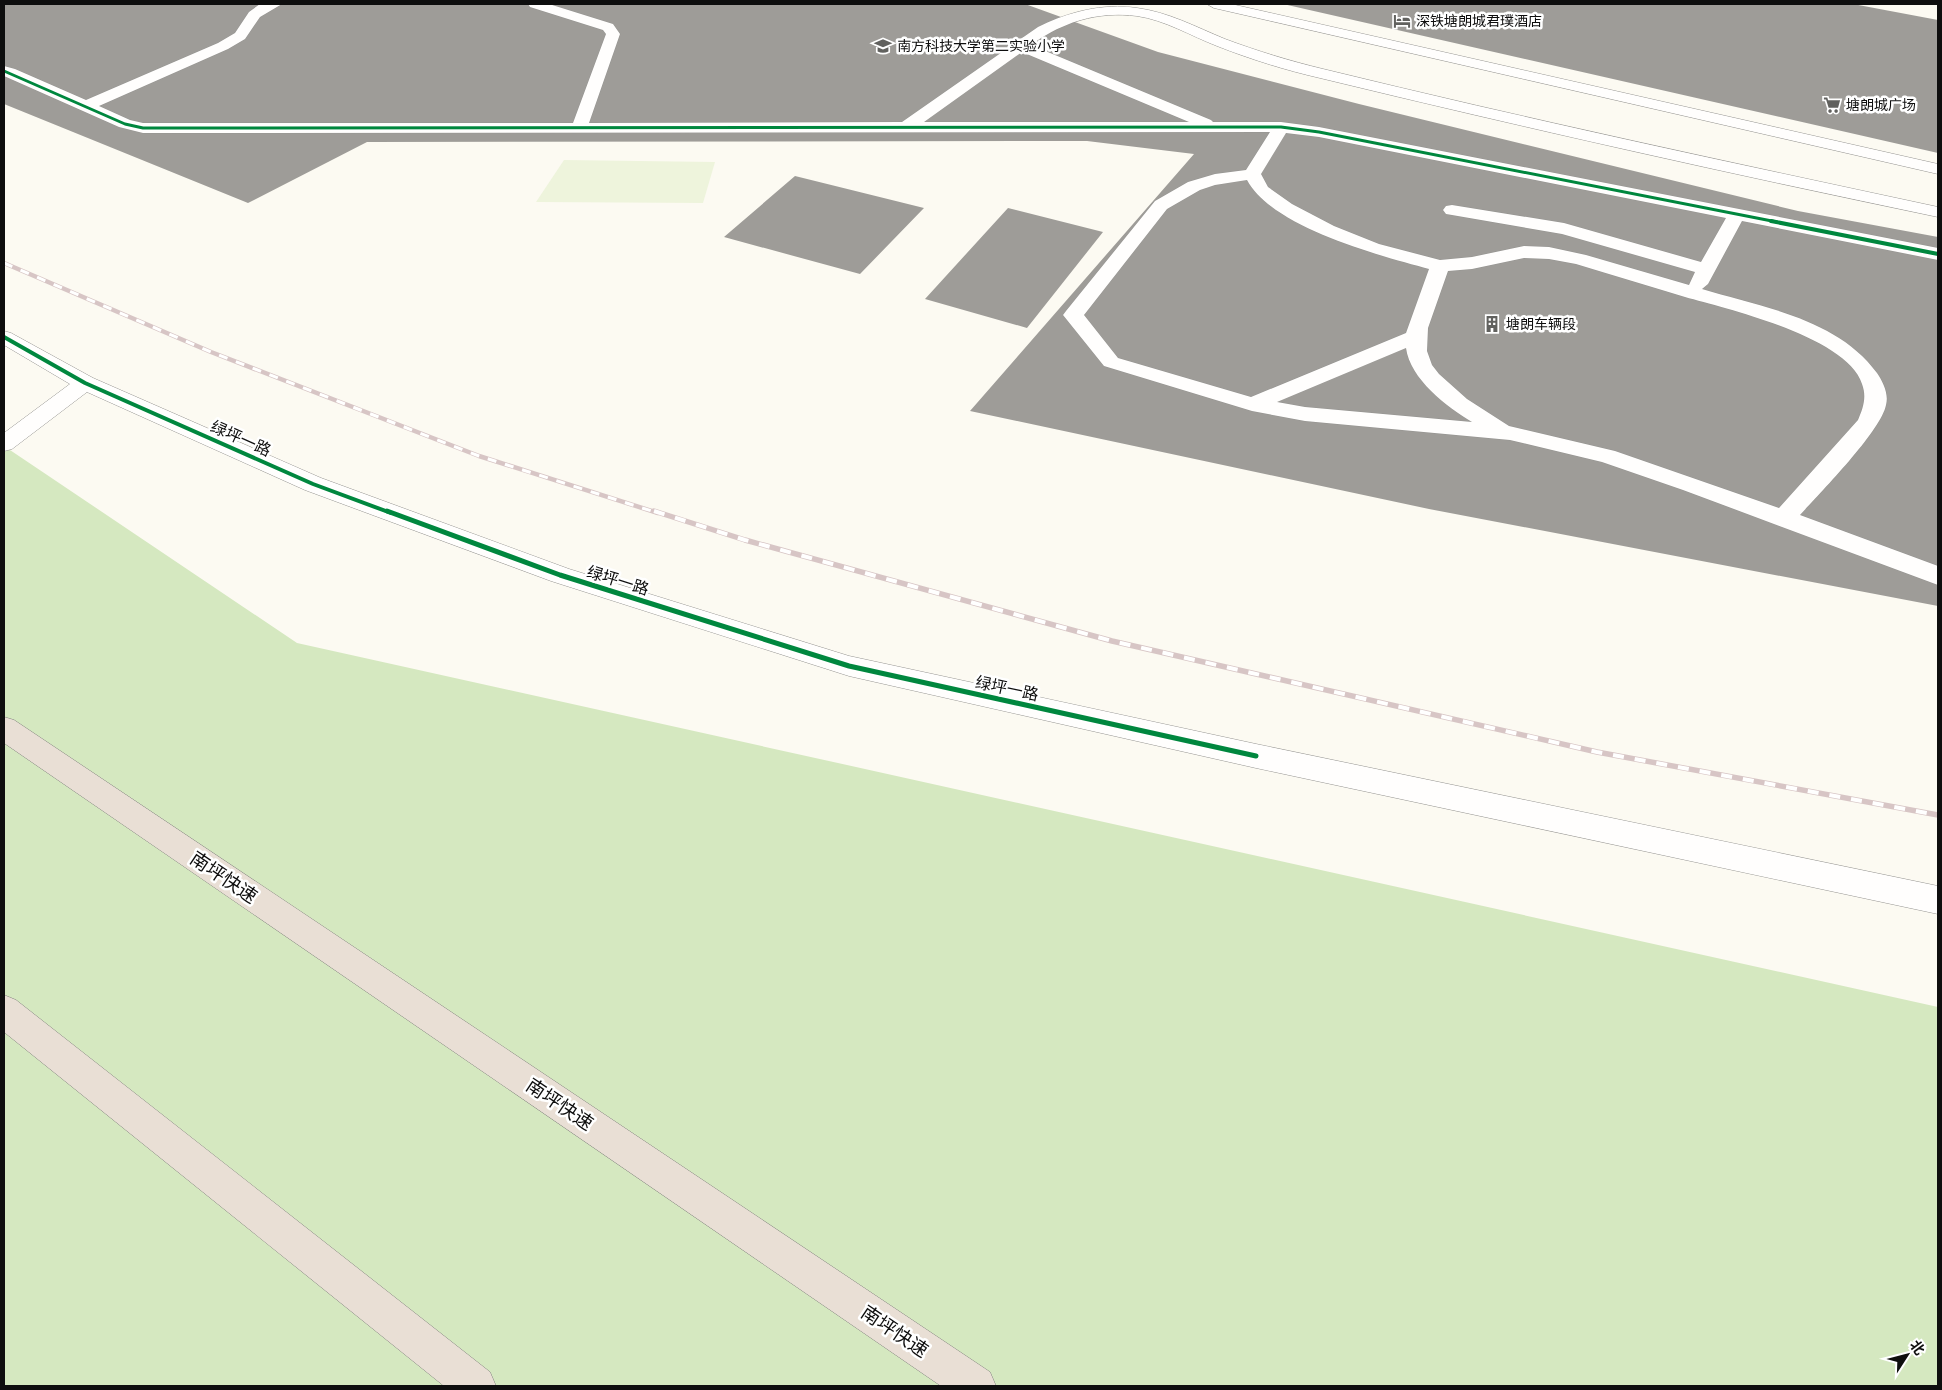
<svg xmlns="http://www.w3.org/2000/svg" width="1942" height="1390" font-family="'PT Serif','Noto Sans SC',serif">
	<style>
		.forest { fill: #d5e8c0 }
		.pitch { fill: #eef4dc }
		.building { fill: #9e9c98 }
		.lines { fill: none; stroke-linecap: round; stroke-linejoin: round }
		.minor-casing { stroke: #959491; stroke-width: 1 }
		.highway-casing { stroke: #82827e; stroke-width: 1 }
		.minor { fill: #fffefd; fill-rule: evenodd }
		.highway { fill: #e9dfd5; fill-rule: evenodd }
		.rail-far1-casing { stroke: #d7c5c5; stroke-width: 4.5 }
		.rail-casing { stroke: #d7c5c5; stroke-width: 5.5 }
		.rail-far1 { stroke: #fff; stroke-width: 3; stroke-dasharray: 9; stroke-linecap: butt }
		.rail { stroke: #fff; stroke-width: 4; stroke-dasharray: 11; stroke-linecap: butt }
		.cycleway-far2-casing { stroke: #fff; stroke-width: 5 }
		.cycleway-far1-casing { stroke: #fff; stroke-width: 6 }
		.cycleway-casing { stroke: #fff; stroke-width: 8 }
		.cycleway-far2 { stroke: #00873e; stroke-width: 3 }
		.cycleway-far1 { stroke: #00873e; stroke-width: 4 }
		.cycleway { stroke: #00873e; stroke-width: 5 }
		.labels { text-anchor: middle; stroke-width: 5; stroke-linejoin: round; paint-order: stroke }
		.far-poi-label { font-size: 14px; fill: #0e0e0e; stroke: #fff; text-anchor: start }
		.street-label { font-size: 16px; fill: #0e0e0e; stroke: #fff }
		.near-street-label { font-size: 19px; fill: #0e0e0e; stroke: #fff }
	</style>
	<rect width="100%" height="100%" fill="#fcfaf2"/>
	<!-- forest -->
	<path class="forest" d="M4,446L297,643L1938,1007V1386H4Z"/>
	<!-- pitch -->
	<path class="pitch" d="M564,160L715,162L703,203L536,202Z"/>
	<!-- building -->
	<path class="building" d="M4,4H1025L1158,52L1359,104L1798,211L1938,237V606L1429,509L970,411L1194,154L1087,141L367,142L248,203L4,104Z
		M1283,4H1853L1938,20V153Z
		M795,176L924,208L860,274L724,237Z
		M1008,208L1103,232L1027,328L925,299Z"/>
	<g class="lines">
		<!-- minor casing -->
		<g class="minor-casing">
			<path id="minor" d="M260,4H282L260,17L245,39L228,49L99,106L130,120L143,123H573L606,34L603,30L530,7L528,4H549L613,24L620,34L589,123L902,122L1038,27C1069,12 1102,3 1137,8C1168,12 1196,27 1225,39C1257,51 1290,61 1323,69C1527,119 1733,163 1938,207V217C1731,174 1526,128 1320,78C1285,70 1250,59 1217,46C1191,36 1165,20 1137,16C1097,11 1063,22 1031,45L1211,120L1213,122H1281L1319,127L1938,248V260L1742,221L1708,284L1702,289C1762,307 1838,319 1877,373C1883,382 1889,394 1886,405C1881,431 1820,493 1800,515L1938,566V585L1683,490L1602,462L1510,440L1305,421L1252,411L1104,366L1063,315L1066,311L1155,201L1188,182L1215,174L1246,170L1270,132L143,133L119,127L4,76V66L15,69L86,100L218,43L235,33L249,12ZM1022,52L1189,122H924ZM1286,133L1319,137L1726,218L1701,262L1564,223L1452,205L1446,206L1443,210L1446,214L1452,215L1562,234L1695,272L1689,285L1586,255L1549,247L1524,246L1472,257L1440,260L1379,244L1334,226L1292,204L1268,187L1261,174ZM1247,180C1273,228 1378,255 1429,269L1406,333L1251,397L1118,358L1084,315L1167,209L1200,190L1215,185ZM1524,258L1549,259L1576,264C1612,275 1649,286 1685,297C1728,309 1847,337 1862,384C1867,397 1863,408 1858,420L1779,508L1615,451L1509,426L1467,399L1439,374L1432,365L1427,351L1428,328L1448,271L1472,269ZM1406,348C1410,379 1447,407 1472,422L1305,407L1277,402Z
				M1207,4H1231L1938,164V174L1214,8Z
				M4,331L11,333L93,378L321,478L569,569L849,656L1256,744L1938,886V914L1256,768L849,676L551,581L305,490L87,392L12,449L4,451V433L70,384L4,345Z"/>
		</g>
		<!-- highway casing -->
		<g class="highway-casing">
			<path id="highway" d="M4,717L14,720L990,1372L996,1386H941L4,743Z
				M4,995L16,1000L490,1372L496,1386H444L4,1032Z"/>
		</g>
		<!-- minor -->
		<use href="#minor" class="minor"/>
		<!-- highway -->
		<use href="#highway" class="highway"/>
		<!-- rail-far1 casing -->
		<g class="rail-far1-casing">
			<path id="rail-far1" d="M4,263L211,352L479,456L658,513"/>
		</g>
		<!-- rail casing -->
		<g class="rail-casing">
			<path id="rail" d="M654,511L745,540L1112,641L1597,752L1938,815"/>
		</g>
		<!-- rail-far1 -->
		<use href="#rail-far1" class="rail-far1"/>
		<!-- rail -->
		<use href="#rail" class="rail"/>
		<!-- cycleway-far2 casing -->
		<g class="cycleway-far2-casing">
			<path id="cycleway-far2" d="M4,71L125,124L143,128L1281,127L1319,132L1777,222"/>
		</g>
		<!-- cycleway-far1 casing -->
		<g class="cycleway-far1-casing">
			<path id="cycleway-far1" d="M1771,221L1938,254
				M4,337L85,383L313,484L391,513"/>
		</g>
		<!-- cycleway casing -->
		<g class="cycleway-casing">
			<path id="cycleway" d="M387,511L560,575L849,666L1256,756"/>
		</g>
		<!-- cycleway-far2 -->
		<use href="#cycleway-far2" class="cycleway-far2"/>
		<!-- cycleway-far1 -->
		<use href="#cycleway-far1" class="cycleway-far1"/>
		<!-- cycleway -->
		<use href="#cycleway" class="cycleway"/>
	</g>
	<!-- icons -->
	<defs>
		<g id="hotel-bare" transform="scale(1.35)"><path d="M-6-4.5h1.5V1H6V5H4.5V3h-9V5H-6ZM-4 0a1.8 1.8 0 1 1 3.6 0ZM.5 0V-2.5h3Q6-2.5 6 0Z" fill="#61615e" stroke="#fff" stroke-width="2.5" paint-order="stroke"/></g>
		<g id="school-bare" transform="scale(1.35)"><path d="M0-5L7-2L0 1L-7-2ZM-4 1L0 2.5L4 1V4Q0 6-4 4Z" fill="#61615e" stroke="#fff" stroke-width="2.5" paint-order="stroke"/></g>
		<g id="supermarket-bare" transform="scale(1.35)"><path d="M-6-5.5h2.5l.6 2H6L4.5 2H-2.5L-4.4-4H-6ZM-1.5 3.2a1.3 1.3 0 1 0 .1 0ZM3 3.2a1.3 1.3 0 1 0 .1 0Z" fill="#61615e" stroke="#fff" stroke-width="2.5" paint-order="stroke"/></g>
		<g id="building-bare" transform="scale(1.35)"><path d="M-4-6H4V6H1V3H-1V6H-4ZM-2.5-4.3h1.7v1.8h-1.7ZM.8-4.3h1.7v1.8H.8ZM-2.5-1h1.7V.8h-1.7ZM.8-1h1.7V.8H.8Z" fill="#61615e" stroke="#fff" stroke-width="2.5" paint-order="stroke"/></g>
	</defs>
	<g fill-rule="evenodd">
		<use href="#hotel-bare" x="1402" y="21"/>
		<use href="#school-bare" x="883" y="46"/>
		<use href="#supermarket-bare" x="1832" y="105"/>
		<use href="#building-bare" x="1492" y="324"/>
	</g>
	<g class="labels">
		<!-- far-poi labels -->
		<g class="far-poi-label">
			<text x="1416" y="26">深铁塘朗城君璞酒店</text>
			<text x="897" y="51">南方科技大学第二实验小学</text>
			<text x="1846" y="110">塘朗城广场</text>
			<text x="1506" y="329">塘朗车辆段</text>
		</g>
		<!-- street labels -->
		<g class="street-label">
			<text transform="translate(241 438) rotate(24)" y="6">绿坪一路</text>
			<text transform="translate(618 580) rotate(17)" y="6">绿坪一路</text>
			<text transform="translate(1007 688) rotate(12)" y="6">绿坪一路</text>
		</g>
		<!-- near-street labels -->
		<g class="near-street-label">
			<text transform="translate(224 877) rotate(34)" y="7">南坪快速</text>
			<text transform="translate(560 1104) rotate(34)" y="7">南坪快速</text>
			<text transform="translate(895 1331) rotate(34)" y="7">南坪快速</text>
		</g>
	</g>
	<!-- border -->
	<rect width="1942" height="1390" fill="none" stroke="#0e0e0e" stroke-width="10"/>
	<!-- north arrow -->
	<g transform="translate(1907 1355) rotate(54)" stroke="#ffffff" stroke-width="4" paint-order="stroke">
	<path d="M0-4L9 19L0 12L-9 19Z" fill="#0e0e0e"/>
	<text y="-8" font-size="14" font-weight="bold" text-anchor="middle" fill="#0e0e0e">北</text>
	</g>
</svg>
